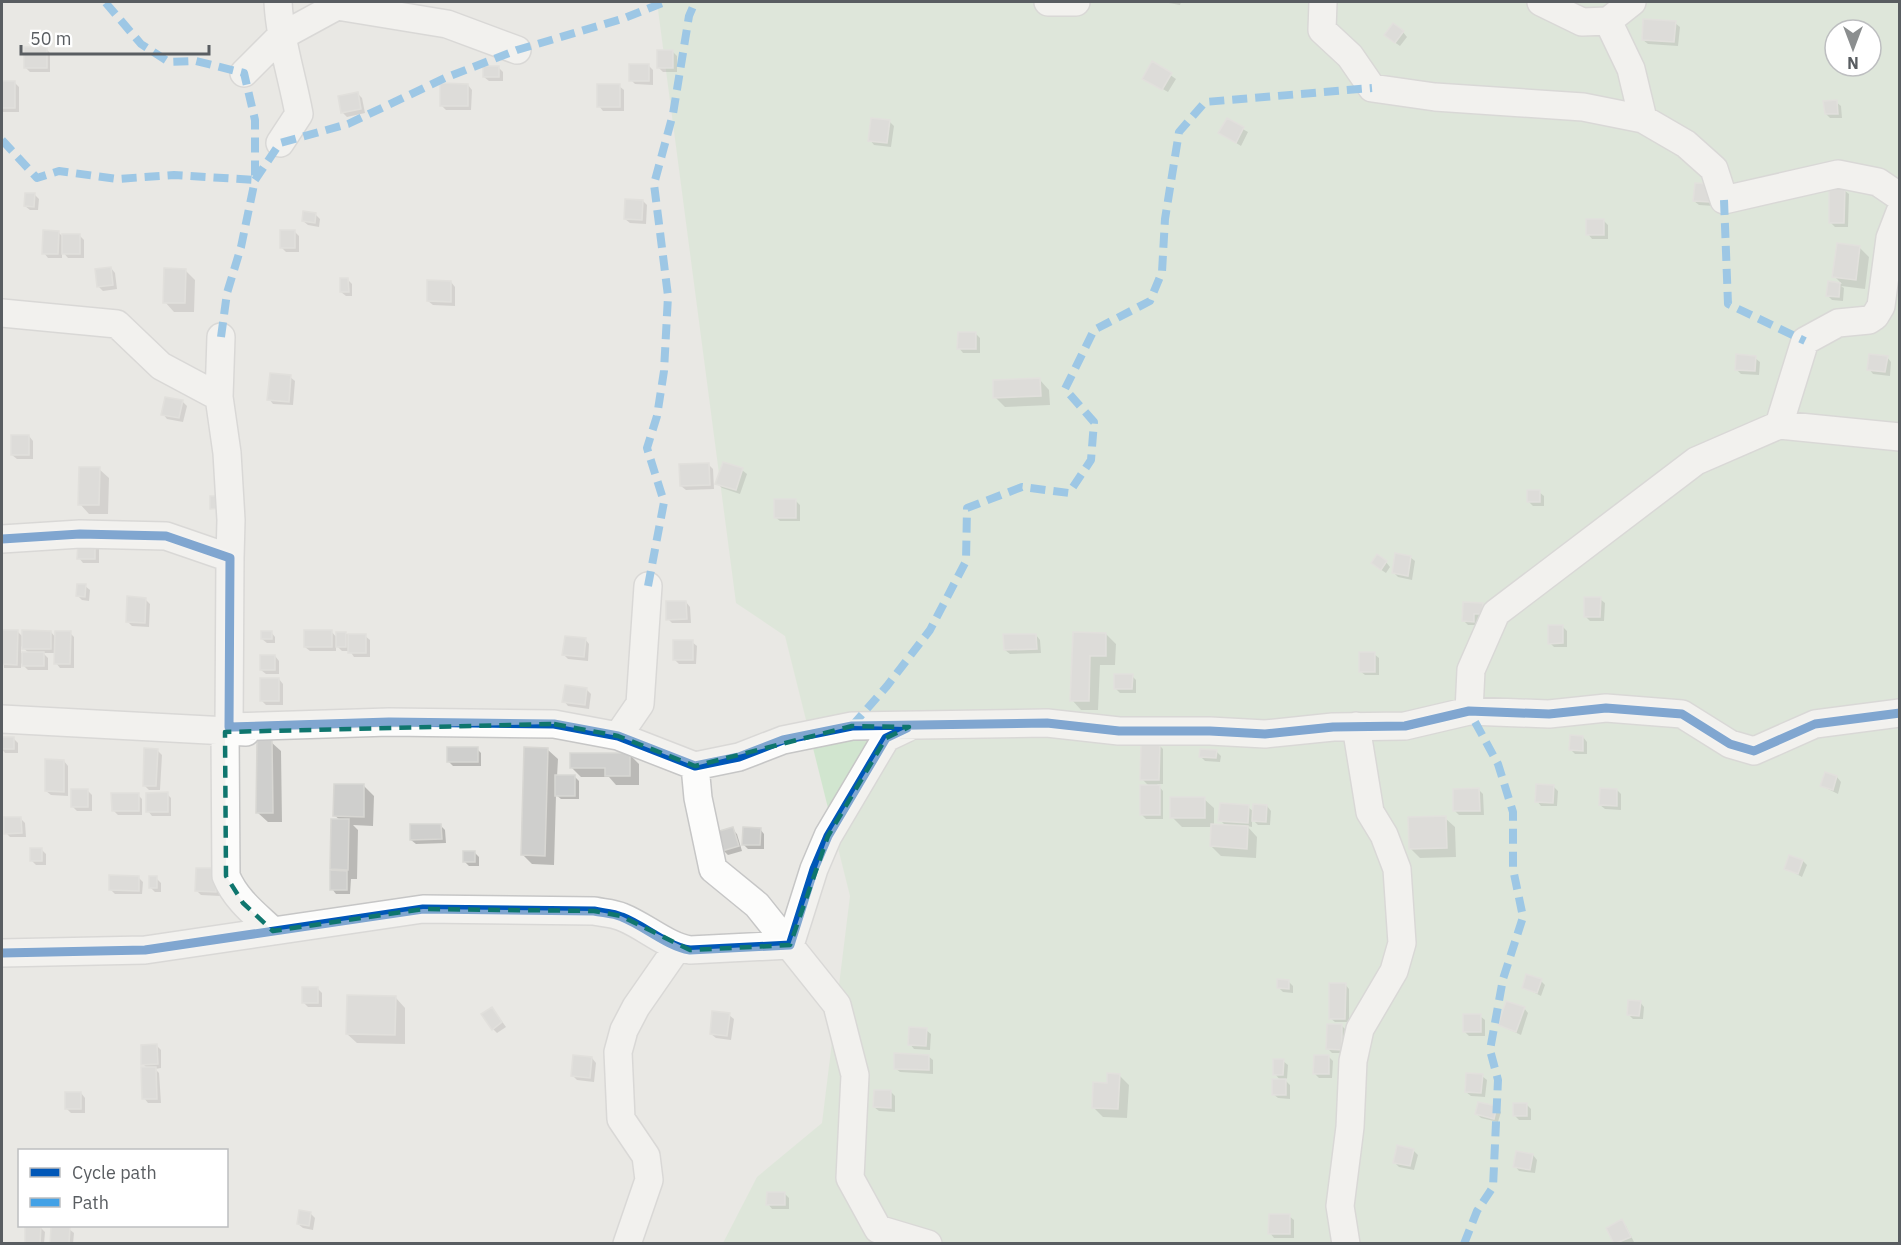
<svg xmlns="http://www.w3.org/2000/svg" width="1901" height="1245" font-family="'IBM Plex Sans',sans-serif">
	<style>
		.green { fill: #d1e5cf; fill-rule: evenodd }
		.shadow { fill: #0003; fill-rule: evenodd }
		.building { fill: #cfcfcd; stroke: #d8d7d3; stroke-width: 1.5 }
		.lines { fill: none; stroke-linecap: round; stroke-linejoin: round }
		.minor-casing { stroke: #c6c6c6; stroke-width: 30 }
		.minor { stroke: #fcfcfb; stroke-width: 27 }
		.quiet { stroke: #42a1e6; stroke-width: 8; stroke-dasharray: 15 8; stroke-linecap: butt }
		.cycleway-casing { stroke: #fff; stroke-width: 13 }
		.cycleway { stroke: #0057b8; stroke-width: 9 }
		.marked { fill: none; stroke: #0f766e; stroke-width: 4.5; stroke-dasharray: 12 8; stroke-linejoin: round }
	</style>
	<rect width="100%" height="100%" fill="#e9e8e4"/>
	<!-- green -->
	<path class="green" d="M657,2H1899V1243H723L757,1177L822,1123L850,896L785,636L736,603ZM1835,30H1871V66H1835Z"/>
	<!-- shadow -->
	<path class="shadow" d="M1163,2H1181L1180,5Z
		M1675,23L1680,27L1678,46L1648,44L1643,40Z
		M1403,32L1407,37L1400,46L1390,39Z
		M46,49L50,53V72H30L25,67Z
		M673,52L677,56V72H663L658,67Z
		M1153,63L1176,79L1168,92L1147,80Z
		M649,66L653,70V85L635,84L631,80Z
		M499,68L503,72V81H489L484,77Z
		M2,82H14L19,87V112H2Z
		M468,85L472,90L471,110H446L441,105Z
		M619,86L624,90V111H603L599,106Z
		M358,94L362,98L365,113L347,117L342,112Z
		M1836,102L1841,106L1842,118H1830L1826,114Z
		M1227,120L1248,132L1241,146L1220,133Z
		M889,121L894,126L891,147L874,145L870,140Z
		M1711,185L1714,206L1699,205L1694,201Z
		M1844,190L1849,194L1848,227H1835L1830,222Z
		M34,194L39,199L38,210H30L25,206Z
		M643,201L647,205L646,224L630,223L625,219Z
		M315,214L320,219L319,227L308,225L303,221Z
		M1603,220L1608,225V239H1592L1588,234Z
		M294,231L299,236V252H286L282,248Z
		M58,232L62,236H80L84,240V258H68L62,251V258H48L44,253Z
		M1859,247L1869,257L1865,289L1841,286L1844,288L1843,301L1832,300L1828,296L1829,283L1842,284L1834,276Z
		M111,268L115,273L117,289L103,291L98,286Z
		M185,270L195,280L194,312H174L165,302Z
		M348,280L352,284V296H346L341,292Z
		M451,282L455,287V306L433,305L428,301Z
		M976,334L980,338V353H963L959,348Z
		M1887,357L1891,362L1890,376L1873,374L1869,369Z
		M1755,358L1760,362L1759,375L1741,374L1736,369Z
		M290,377L295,381L293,405L273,404L269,399Z
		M1040,380L1049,390L1050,405L1005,407L995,397Z
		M182,401L187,406L183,422L167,419L163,414Z
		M29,436L33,441V459H17L12,455Z
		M709,465L713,469L714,489L686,490L681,486Z
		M99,469L109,478L108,514H89L80,504Z
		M742,470L747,474L740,494L722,488L717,483Z
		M1539,492L1544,496V506H1533L1528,501Z
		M795,500L800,505V521H780L775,517Z
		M95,544L99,549V563H83L79,558Z
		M1410,557L1415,561L1412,580L1398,577L1394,573Z
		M1386,562L1390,567L1386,573L1377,567Z
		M85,586L90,590L89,601L82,600L77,595Z
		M145,599L150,604L149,627L132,626L127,621Z
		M1600,599L1605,603L1604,621H1590L1585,616Z
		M686,602L690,607L691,623H672L668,619Z
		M1482,605L1487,609L1486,618H1478V625H1468L1464,621Z
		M1562,626L1567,631V647H1554L1550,643Z
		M2,631H17L24,638L51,632L56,638L70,633L74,637V668H60L56,663V653H43L48,658V670H28L21,663V668H4ZM21,646L29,653H21Z
		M331,631L337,638L346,634L365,636L370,640V657H354L350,651H342L336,645V651H310L305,647Z
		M271,632L275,637V643H267L262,639Z
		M1074,633L1106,634L1116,644L1115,665H1100L1098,710H1081L1072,700Z
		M1036,635L1040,640L1041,653L1010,654L1005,650Z
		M585,639L589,644L588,661L568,659L564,655Z
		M692,642L697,646L696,664H679L674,659Z
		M1374,654L1379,658V675H1365L1360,671Z
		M275,656L279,661V674H266L261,670Z
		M1132,676L1136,680V693H1120L1116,689Z
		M279,679L283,684V705H266L261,700Z
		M587,690L591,694L589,709L568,706L564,701Z
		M1583,737L1587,742V754H1575L1571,750Z
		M2,738L14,739L18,743V753H5L2,749Z
		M271,742L281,751L282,822H268L258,813Z
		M1159,745L1163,749V784H1157L1163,791V819H1146L1142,815L1149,786L1142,779Z
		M477,749L481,753V766H453L449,762Z
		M157,750L162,755L160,790H149L144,785Z
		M548,750L558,759L557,777H575L579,781V799H561L556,795L554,865L532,864L522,854Z
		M1216,751L1221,756L1220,762L1205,761L1201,757Z
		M629,754L639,764V785H616L609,777H581L571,767Z
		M64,761L68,766V796L51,795L46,791Z
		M1837,777L1841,782L1838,794L1822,786Z
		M364,786L374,796L373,826L353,825L358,830L357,879H351L350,894H336L332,889L335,872L332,869L340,820L334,815Z
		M1553,786L1558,791L1557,806H1541L1537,801Z
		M1479,790L1483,794L1484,815H1459L1454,810Z
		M1617,790L1621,794V810L1605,809L1600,805Z
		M88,791L92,795V811H77L72,806Z
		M167,794L171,798V816H152L148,811Z
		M138,795L142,799V815H118L113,810Z
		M1204,799L1214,808V825L1226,826L1220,820L1248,807L1254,812L1267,806L1271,811L1270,825H1258L1252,819V827L1247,826L1257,837L1256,858L1221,856L1211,846L1212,827H1182L1172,817Z
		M1445,818L1455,827L1456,857L1420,858L1410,848Z
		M21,819L25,823L26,837H10L6,833Z
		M441,826L445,830L446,843L416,844L411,840Z
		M732,829L737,834L742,851L728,855L723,850Z
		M760,829L764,834V849H748L743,844Z
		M41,849L46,854V865H36L32,861Z
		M475,853L479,857V866H469L464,861Z
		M1803,861L1807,865L1802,877L1785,868Z
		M221,874L220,896L201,895L197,891Z
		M138,877L143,882L142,894H115L110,889Z
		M156,878L161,883V892H155L150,887Z
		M1541,981L1545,985L1541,996L1523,987Z
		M1289,982L1293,986V993L1283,992L1278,987Z
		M1345,984L1349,989V1022H1335L1330,1018Z
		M318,989L322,993V1007H308L304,1003Z
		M396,998L405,1008V1044L357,1043L347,1034Z
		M1640,1002L1644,1007L1643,1019H1633L1628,1014Z
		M1524,1008L1528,1013L1521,1035L1499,1025Z
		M496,1013L506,1027L497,1033L493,1029Z
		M729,1015L734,1019L731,1040L716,1038L711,1034Z
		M1480,1016L1485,1020V1036H1469L1464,1031Z
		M1342,1026L1346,1030V1053H1332L1328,1049Z
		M926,1030L931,1034L930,1050L914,1049L910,1044Z
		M157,1046L161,1050V1068L155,1069L159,1073L161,1103H148L144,1098L147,1068L143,1064Z
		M928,1056L933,1060V1074L900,1072L895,1068Z
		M1329,1057L1333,1061L1332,1078H1319L1314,1073Z
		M592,1058L596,1063L594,1082L577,1080L573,1076Z
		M1283,1061L1288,1065L1287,1079H1284L1290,1085V1099L1278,1098L1273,1094L1281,1081L1275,1074Z
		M1119,1075L1129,1085L1127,1118L1103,1117L1093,1107L1108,1084Z
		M1482,1076L1487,1080L1485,1097L1471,1096L1466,1092Z
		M891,1092L895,1096V1112L879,1111L874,1107Z
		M81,1093L85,1098V1113H71L66,1108Z
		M1527,1105L1531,1109V1120H1519L1515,1116Z
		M1496,1107L1501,1112L1498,1122L1481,1118L1477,1114Z
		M1413,1150L1418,1155L1414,1170L1399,1167L1394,1162Z
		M1533,1155L1537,1160L1535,1173L1519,1171L1515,1166Z
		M785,1194L789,1198V1209H772L768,1204Z
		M311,1214L315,1218L313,1230L303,1228L298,1224Z
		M1289,1216L1294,1220V1238H1274L1270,1233Z
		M1622,1221L1626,1226L1634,1242L1616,1244L1608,1228Z
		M40,1227L45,1232L44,1244H27Z
		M69,1229L74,1233L73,1244H52Z"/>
	<!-- building -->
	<path class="building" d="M1643,19L1676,21L1674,42L1642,40Z
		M1393,23L1404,31L1395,43L1384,35Z
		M24,47H47V68H24Z
		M657,50H673V68H657Z
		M1152,61L1172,73L1162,90L1142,79Z
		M629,64H649V81H629Z
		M483,66H499V77H483Z
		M2,81H15V108H2Z
		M440,83L468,84V106H440Z
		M597,84H620V107H597Z
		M358,92L361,109L341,113L338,96Z
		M1837,100L1838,114H1825L1823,101Z
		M871,118L890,120L887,143L868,141Z
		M1227,118L1244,127L1236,143L1218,133Z
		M1695,183L1711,184L1710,202L1693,201Z
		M1829,188H1845L1844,223H1829Z
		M25,193H35L34,207L24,206Z
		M625,199L643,200L642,220L624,219Z
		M303,211L316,213L315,223L302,221Z
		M1586,219H1604V235H1586Z
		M43,230L59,231L58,254H42Z
		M280,230H295V248H280Z
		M62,234H80V254H62Z
		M1837,243L1860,246L1856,280L1832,277Z
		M111,267L113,285L97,287L95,269Z
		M164,268L186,269L185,303H163Z
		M340,278H348L349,292H340Z
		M427,280L451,281V302L427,301Z
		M1828,281L1840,283L1839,297L1826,296Z
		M958,332H976V349H957Z
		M1736,354L1756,356L1755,371L1735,370Z
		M1869,354L1888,356L1885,372L1867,370Z
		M270,373L291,375L289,402L267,400Z
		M1040,378L1041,396L993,398V380Z
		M165,397L183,400L179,418L161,415Z
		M11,435H29V455H11Z
		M723,462L743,468L736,490L715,484Z
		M709,463L710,485L680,486L679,464Z
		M79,467H100L99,505H78Z
		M1527,490H1540V502H1527Z
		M210,496H223V508L210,509Z
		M774,499H796V518H774Z
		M78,542L95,543V559H77Z
		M1395,553L1411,556L1408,576L1392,573Z
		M1377,554L1387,561L1381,570L1371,563Z
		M77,584H86L85,597L76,596Z
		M127,596L146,598L145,623L126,622Z
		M1584,597H1601L1600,617H1584Z
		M666,601H686L687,619L666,620Z
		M1463,602L1483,603L1482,614H1474V622L1462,621Z
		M1548,625H1563V643L1548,644Z
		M2,630H18L17,665L2,664Z
		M22,630L51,631V649H22Z
		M304,630H332V647H304Z
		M55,631H71L70,664H54Z
		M261,631H272V639H261Z
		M336,632H346V647H336Z
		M1073,632L1106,633V656H1090L1089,701H1070Z
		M348,634H366V653H348Z
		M1003,634H1036L1037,649L1004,650Z
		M565,636L586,638L584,657L562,655Z
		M673,640H693V660H673Z
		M22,652H44V666H22Z
		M1359,652H1375V672H1359Z
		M260,655H275V670H260Z
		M1114,674H1133L1132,689H1114Z
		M260,678H279V701H260Z
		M565,685L587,688L585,705L562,702Z
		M1570,735L1583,736V751L1569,750Z
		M2,737H14V749H2Z
		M257,740H272L273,813H256Z
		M1141,743H1160L1159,780H1140Z
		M447,747H478V762H447Z
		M524,747L548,748L545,856L521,855Z
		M144,748L158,749L156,786H143Z
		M1200,749L1217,750L1216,758L1199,757Z
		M570,753H630V776H605V768H570Z
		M45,759L64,760V792L45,791Z
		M1825,772L1837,776L1833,790L1820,786Z
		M555,775H575V796H555Z
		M334,784H364V817L333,816Z
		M1536,784L1554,785L1553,803L1535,802Z
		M1140,785H1160V815H1140Z
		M1479,788L1480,811H1453V789Z
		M1600,788L1617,789V806L1599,805Z
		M71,789H88V807H71Z
		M168,792V812H146V793Z
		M111,793H139V811H112Z
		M1170,797H1205V818H1170Z
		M1220,803L1249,805L1248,823L1218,821Z
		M1253,804L1267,805L1266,822L1252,821Z
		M1446,816L1447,848L1409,849L1408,817Z
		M4,817H21L22,833L4,834Z
		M331,819H349L348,870L330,869Z
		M410,824H441L442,839L410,840Z
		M1211,824L1248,826L1247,849L1210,846Z
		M733,827L739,846L722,851L716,832Z
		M743,827L761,828L760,845H742Z
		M30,848H42V861H30Z
		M463,851H475V862H463Z
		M1789,855L1803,860L1798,874L1784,869Z
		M196,868H217L216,892L195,891Z
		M330,870L347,871V890H330Z
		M109,875L139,876V891L109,890Z
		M149,876H157V888H149Z
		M1526,974L1542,979L1537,993L1522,988Z
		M1277,979L1289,980V989L1277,988Z
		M1329,983H1346L1345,1019H1329Z
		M302,987H318V1003H302Z
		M347,995L396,996L395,1035L346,1034Z
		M1628,1000L1641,1001L1639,1016L1627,1015Z
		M1506,1001L1525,1007L1516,1032L1498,1025Z
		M492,1007L502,1022L492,1030L481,1014Z
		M712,1011L730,1013L727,1036L710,1034Z
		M1463,1014H1481V1032H1463Z
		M1327,1024H1342V1050L1326,1049Z
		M909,1027L927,1028L926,1046L908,1045Z
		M157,1044L158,1064L141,1065V1045Z
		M894,1053L929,1055V1070L894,1069Z
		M573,1055L592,1057L590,1078L571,1076Z
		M1314,1055H1329V1074H1313Z
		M1273,1059H1284L1283,1075H1273Z
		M141,1067H156L157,1099H142Z
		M1107,1073L1120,1074L1118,1109L1092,1108L1093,1082L1107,1083Z
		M1466,1073L1483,1074L1481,1093L1465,1092Z
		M1272,1079H1286V1095H1272Z
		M874,1090H891V1108L873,1107Z
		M65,1092H81V1109H65Z
		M1478,1102L1497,1106L1494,1119L1475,1114Z
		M1513,1103H1527V1116H1513Z
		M1397,1145L1414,1149L1410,1166L1393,1163Z
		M1516,1151L1533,1154L1530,1170L1513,1167Z
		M767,1192H785V1205H766Z
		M299,1210L311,1212L309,1226L297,1224Z
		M1269,1214H1290V1234H1268Z
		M1622,1219L1631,1237L1614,1244L1606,1228Z
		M25,1226H41L40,1244H25Z
		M51,1227H70L69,1244H50Z"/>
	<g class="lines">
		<!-- minor casing -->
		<g class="minor-casing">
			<path id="minor" d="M278,2C280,40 292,76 299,114L280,143
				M1048,2H1076
				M1323,2L1322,30L1350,56L1372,88L1435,97L1583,107L1643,119L1686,144L1714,169L1724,200L1838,174L1878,182L1900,197
				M1541,2L1582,22L1608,21
				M1632,2L1608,21L1631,69L1643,119
				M244,73L280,37L337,6L447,24L517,50
				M2,313L117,324L161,366L219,397
				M221,337L219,397L227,453L231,520L230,558
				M1779,425L1900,437
				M2,539L80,534L166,536L230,558L229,727L389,722L554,724L618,736L695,766L739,757L783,740L852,726L1047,723L1119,731H1210L1265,734L1333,727L1405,726L1469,711L1549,714L1606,708L1682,714L1730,744L1754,751L1815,724L1900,713
				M1469,711L1471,670L1496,613L1696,461L1779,425L1805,341L1838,323L1869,320L1875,316L1881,306L1890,238L1900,212
				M2,719L246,732
				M225,732L226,876C236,900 255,914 273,931
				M618,736L640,704L648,586
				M695,766L698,798L713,869L757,905L837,1005L855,1075L850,1178L878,1229L928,1244
				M2,953L145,950L423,909L594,911C603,913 613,913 622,917C645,926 666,946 690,950L790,945L814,869L828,836L886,738L909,727
				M627,1244L649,1180L646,1156L621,1119L618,1052L624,1030L636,1007L677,948
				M1346,1244L1340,1206L1350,1127L1353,1061L1360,1029L1394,971L1402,943L1397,869L1384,835L1370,812L1356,726"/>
		</g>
		<!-- minor -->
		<use href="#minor" class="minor"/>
		<!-- quiet -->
		<path class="quiet" d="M2,140L37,178L59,171L117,179L174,175L255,180V120L244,73L196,61L169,62L141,44L105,2
			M1724,200L1728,304L1805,341
			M221,337L227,293L241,247L255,180L280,143L348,124L445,78L517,50L622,19L665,2
			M648,586L664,502L647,448L657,416L664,371L668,296L654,184L673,114L689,16L695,2
			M852,726L887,686L930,630L966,561L967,508L1022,487L1069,493L1091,460L1094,422L1065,389L1094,330L1150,301L1162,272L1165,219L1179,132L1205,102L1372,88
			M1464,1244L1477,1211L1493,1187L1498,1080L1490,1050L1503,979L1523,917L1513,869V812L1498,764L1469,711"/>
		<!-- cycleway casing -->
		<g class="cycleway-casing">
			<path id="cycleway" d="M2,539L80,534L166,536L230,558L229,727L389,722L554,724L618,736L695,766L739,757L783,740L852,726L1047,723L1119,731H1210L1265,734L1333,727L1405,726L1469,711L1549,714L1606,708L1682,714L1730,744L1754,751L1815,724L1900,713
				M2,953L145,950L423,909L594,911C603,913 613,913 622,917C645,926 666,946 690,950L790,945L814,869L828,836L886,738L907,728"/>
		</g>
		<!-- cycleway -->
		<use href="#cycleway" class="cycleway"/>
	</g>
	<!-- marked area -->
	<path d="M0 0H1901V1245H0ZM554,724L618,736L695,766L852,726L909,727L886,738L828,836L790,945L690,950L621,916L594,911L423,909L273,931L243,903L226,876L225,732Z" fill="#e9e8e4" fill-opacity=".55" fill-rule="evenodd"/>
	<path class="marked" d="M554,724L618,736L695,766L852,726L909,727L886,738L828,836L790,945L690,950L621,916L594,911L423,909L273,931L243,903L226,876L225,732Z"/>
	<!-- border -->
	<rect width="1901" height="1245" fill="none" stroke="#595d61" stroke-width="6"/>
	<!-- legend -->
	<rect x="18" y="1149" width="210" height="78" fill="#ffffff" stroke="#bdbec0" stroke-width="1.5"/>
	<rect x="30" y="1168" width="30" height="9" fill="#0057b8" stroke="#bdbec0" stroke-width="1.5"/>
	<text x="72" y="1179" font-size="18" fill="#595d61">Cycle path</text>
	<rect x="30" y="1198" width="30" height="9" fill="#42a1e6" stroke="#bdbec0" stroke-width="1.5"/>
	<text x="72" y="1209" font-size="18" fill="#595d61">Path</text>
	<!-- north arrow -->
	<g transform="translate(1853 48) rotate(180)"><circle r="28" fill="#ffffff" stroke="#bdbec0" stroke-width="1.5"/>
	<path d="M0-4.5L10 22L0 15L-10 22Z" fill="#8b8e8f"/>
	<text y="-9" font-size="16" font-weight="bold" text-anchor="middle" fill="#595d61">N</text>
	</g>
	<!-- scale -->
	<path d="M21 45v9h188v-9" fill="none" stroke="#595d61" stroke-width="3"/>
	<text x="30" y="45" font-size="18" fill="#595d61" stroke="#ffffff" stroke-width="4.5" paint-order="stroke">50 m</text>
</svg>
